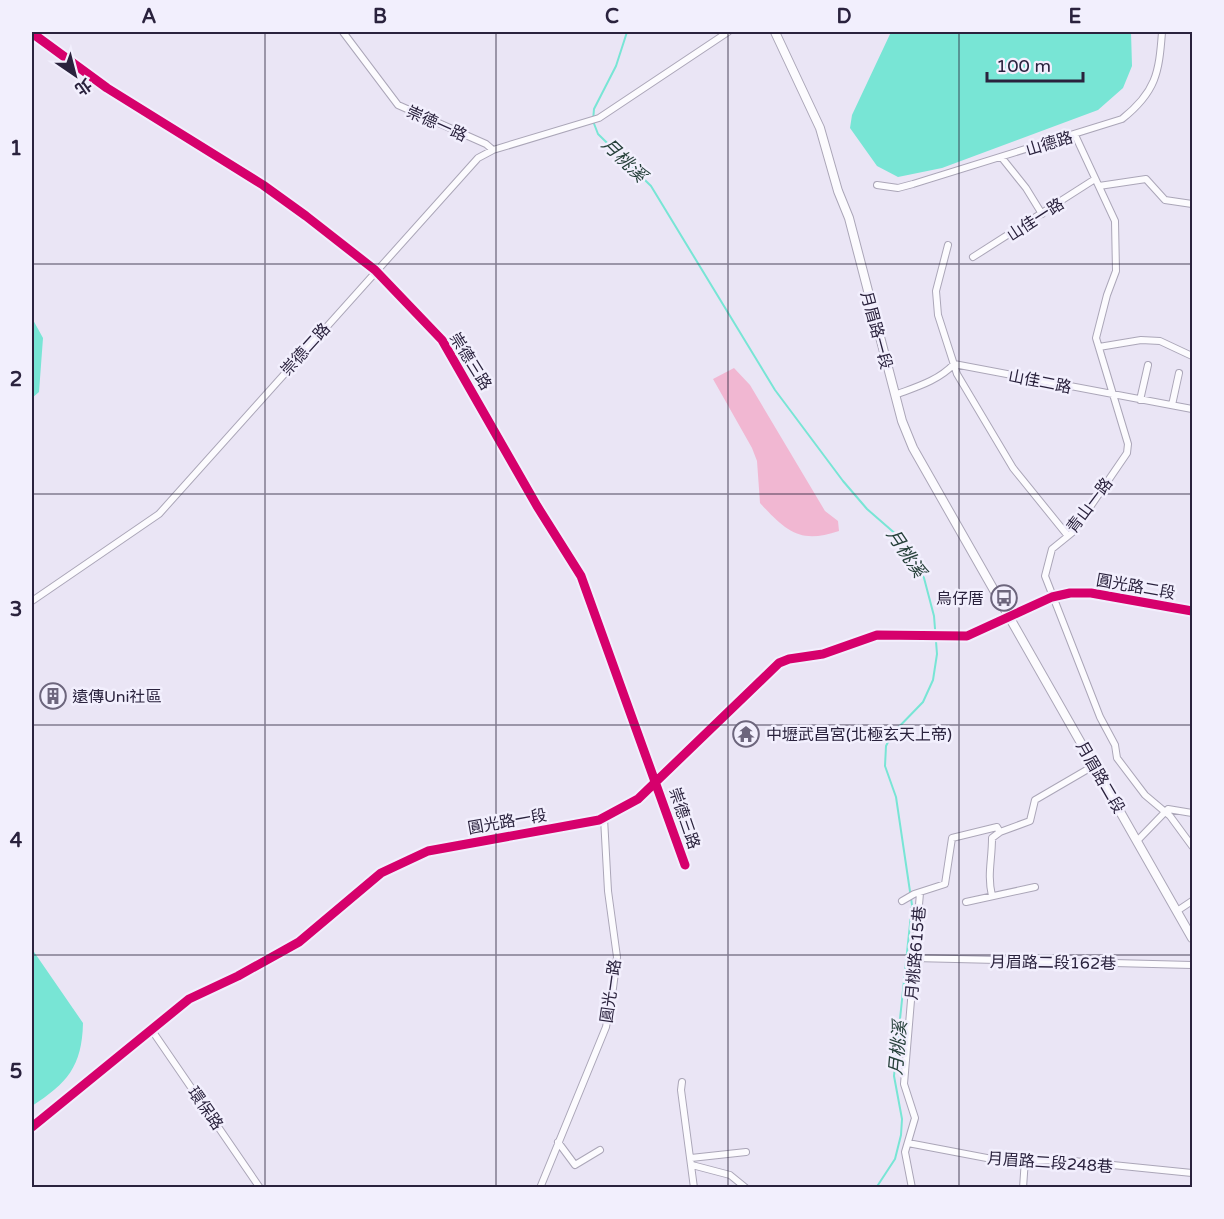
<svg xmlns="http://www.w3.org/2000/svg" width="1224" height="1219" font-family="'Varela Round','Noto Sans TC',sans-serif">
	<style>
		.green { fill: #f1b7d2 }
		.water { fill: #78e5d5 }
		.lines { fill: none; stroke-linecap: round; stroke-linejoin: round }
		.stream { stroke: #78e5d5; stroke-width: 2 }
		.minor-casing { stroke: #aba6b8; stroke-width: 8 }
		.tertiary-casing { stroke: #aba6b8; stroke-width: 10 }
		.minor { stroke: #fcfbfe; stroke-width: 6 }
		.tertiary { stroke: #fcfbfe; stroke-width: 8 }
		.cycleway-casing { stroke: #f2effd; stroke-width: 13 }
		.cycleway { stroke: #d6006c; stroke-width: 9 }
		.grid { fill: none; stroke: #2a223d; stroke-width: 1.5; stroke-opacity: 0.55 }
		.labels { text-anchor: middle; stroke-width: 5; stroke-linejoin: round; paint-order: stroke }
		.street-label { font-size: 16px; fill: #2a223d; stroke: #f2effd }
		.poi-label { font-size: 16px; fill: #2a223d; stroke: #f2effd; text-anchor: start }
		.water-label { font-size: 18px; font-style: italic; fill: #26403a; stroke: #f2effd }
		.neatline { fill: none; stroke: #2a223d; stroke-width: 2 }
		.grid-label { font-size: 20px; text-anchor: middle; font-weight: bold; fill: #2a223d }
	</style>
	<rect width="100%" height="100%" fill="#eae5f5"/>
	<!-- green -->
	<path class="green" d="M734,368L750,385L825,511L838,521L839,531C800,544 787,532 760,503L757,461L752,448L713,379Z"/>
	<!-- water -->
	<path class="water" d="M891,32H1131L1132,66L1123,88L1098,110L942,168L898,177L877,166L850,128L852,115Z
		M32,318L43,338L39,392L32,398Z
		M32,949L83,1023C82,1067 67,1083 32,1106Z"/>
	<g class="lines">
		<!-- stream -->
		<path class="stream" d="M627,32L616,66L594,109L593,121L598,134L651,186L775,390L843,481L867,509L898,536L911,555L924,578L934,616L937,654L933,680L923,702L892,734L886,746L885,766L896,797L912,905L894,1076L902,1119L901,1135L895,1159L876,1188"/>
		<!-- minor casing -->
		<g class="minor-casing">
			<path id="minor" d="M343,32L398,105L486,144L493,150
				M32,33L107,88L263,185L306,216L375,270L442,340L537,506L581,576L685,865
				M1075,135L1115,221L1116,271L1107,295L1096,338L1128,444L1127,453L1073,532L1052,549L1045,576L1100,717L1115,745L1117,758L1145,795L1170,816L1192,846
				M1002,158L1026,188L1042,214
				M877,185L898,188L913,184L1122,119C1156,92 1159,73 1162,32
				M1099,186L1146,179L1165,200L1192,204
				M948,245L936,291L938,315L957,374L1013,468L1068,536
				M973,257L1095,179
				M1099,347L1141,340L1160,341L1192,356
				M895,395C916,387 938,381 954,364L1192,409
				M1140,400L1148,365
				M1172,405L1179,373
				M32,601L159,514L478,158L493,150L599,118L728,32
				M1137,841L1168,809L1192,813
				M992,896C987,874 992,861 992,838L1000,832
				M902,901L914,894L945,884L952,838L997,827L1000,832L1030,821L1035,800L1095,765
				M966,902L1035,887
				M1177,911L1192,901
				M914,958L1192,965
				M151,1029L260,1188
				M682,1082L681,1090L694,1188
				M32,1127L189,999L238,976L299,942L381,873L428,851L599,820L638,799L779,663L789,659L823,654L877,635L967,636L1052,597L1070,593H1091L1192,611
				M558,1142L575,1165L600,1150
				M908,1143L992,1159L1073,1161L1192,1173
				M691,1158L746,1152
				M692,1165L730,1175L746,1188
				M540,1188L606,1027L613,988L617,957L608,891L604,818
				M912,1188L905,1152L915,1118L904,1084L920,893
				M1023,1188L1025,1159"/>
		</g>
		<!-- tertiary casing -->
		<g class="tertiary-casing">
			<path id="tertiary" d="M775,32L820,128L838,191L849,218L902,421L913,448L1192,938"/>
		</g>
		<!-- minor -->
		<use href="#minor" class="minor"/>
		<!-- tertiary -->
		<use href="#tertiary" class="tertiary"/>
		<!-- cycleway casing -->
		<g class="cycleway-casing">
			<path id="cycleway" d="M32,33L107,88L263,185L306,216L375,270L442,340L537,506L581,576L685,865
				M32,1127L189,999L238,976L299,942L381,873L428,851L599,820L638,799L779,663L789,659L823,654L877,635L967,636L1052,597L1070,593H1091L1192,611"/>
		</g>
		<!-- cycleway -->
		<use href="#cycleway" class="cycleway"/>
	</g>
	<!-- grid -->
	<path class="grid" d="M265,32V1188M496,32V1188M728,32V1188M959,32V1188M32,264H1192M32,494H1192M32,725H1192M32,955H1192"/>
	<!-- icons -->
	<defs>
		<g id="bus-ring" transform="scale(1.35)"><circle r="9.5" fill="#f2effd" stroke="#6d667d" stroke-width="1.5"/><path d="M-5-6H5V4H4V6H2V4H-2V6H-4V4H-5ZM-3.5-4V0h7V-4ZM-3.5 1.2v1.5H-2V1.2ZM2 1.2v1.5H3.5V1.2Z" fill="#6d667d"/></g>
		<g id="building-ring" transform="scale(1.35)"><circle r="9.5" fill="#f2effd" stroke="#6d667d" stroke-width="1.5"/><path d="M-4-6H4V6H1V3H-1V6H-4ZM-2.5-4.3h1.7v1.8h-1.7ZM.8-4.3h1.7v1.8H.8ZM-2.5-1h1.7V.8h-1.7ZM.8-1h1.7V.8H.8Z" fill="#6d667d"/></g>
		<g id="temple-ring" transform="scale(1.35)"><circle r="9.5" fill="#f2effd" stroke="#6d667d" stroke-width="1.5"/><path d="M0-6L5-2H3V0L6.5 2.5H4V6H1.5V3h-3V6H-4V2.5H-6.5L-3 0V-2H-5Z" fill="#6d667d"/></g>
	</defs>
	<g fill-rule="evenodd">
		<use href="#bus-ring" x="1004" y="598"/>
		<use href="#building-ring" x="53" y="696"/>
		<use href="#temple-ring" x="746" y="734"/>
	</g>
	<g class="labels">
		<!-- street labels -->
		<g class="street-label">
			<text transform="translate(437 123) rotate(24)" y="6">崇德一路</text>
			<text transform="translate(1049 143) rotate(-17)" y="6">山德路</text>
			<text transform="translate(1035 219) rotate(-33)" y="6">山佳一路</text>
			<text transform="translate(877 330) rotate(75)" y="6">月眉路一段</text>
			<text transform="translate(305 349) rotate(-48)" y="6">崇德二路</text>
			<text transform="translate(471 361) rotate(58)" y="6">崇德三路</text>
			<text transform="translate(1040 381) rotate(11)" y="6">山佳二路</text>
			<text transform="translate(1089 505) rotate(-53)" y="6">青山一路</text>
			<text transform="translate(1136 586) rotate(10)" y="6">圓光路二段</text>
			<text transform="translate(1101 777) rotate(60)" y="6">月眉路二段</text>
			<text transform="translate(685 818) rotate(71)" y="6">崇德三路</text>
			<text transform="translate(507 821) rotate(-10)" y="6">圓光路一段</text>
			<text transform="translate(915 953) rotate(-85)" y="6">月桃路615巷</text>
			<text transform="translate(1053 962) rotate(1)" y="6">月眉路二段162巷</text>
			<text transform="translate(610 991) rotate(-82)" y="6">圓光一路</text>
			<text transform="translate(206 1108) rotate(55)" y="6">環保路</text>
			<text transform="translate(1050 1162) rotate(4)" y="6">月眉路二段248巷</text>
		</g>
		<!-- poi labels -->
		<g class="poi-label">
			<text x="984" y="604" text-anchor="end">烏仔厝</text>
			<text x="72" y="702">遠傳Uni社區</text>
			<text x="766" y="740">中壢武昌宮(北極玄天上帝)</text>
		</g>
		<!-- water labels -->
		<g class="water-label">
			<text transform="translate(624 160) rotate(44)" y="6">月桃溪</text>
			<text transform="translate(906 553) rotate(56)" y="6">月桃溪</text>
			<text transform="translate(898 1048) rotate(-85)" y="6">月桃溪</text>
		</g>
	</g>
	<!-- border -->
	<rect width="1224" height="1219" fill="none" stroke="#f2effd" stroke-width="66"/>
	<!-- north arrow -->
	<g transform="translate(75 75) rotate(145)" stroke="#f2effd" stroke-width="4.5" paint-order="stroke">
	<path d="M0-4.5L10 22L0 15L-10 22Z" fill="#2a223d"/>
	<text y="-9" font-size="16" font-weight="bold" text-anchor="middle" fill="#2a223d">北</text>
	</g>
	<!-- scale -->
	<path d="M987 72v9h96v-9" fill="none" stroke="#2a223d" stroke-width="3"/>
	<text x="996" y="72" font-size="18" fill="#2a223d" stroke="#f2effd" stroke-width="4.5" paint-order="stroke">100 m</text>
	<rect x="33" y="33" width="1158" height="1153" class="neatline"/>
	<g class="grid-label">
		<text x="149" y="23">A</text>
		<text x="380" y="23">B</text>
		<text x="612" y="23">C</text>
		<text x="844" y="23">D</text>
		<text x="1075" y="23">E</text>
		<text x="16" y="155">1</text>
		<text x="16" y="386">2</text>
		<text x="16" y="616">3</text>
		<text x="16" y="847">4</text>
		<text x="16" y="1078">5</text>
	</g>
</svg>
